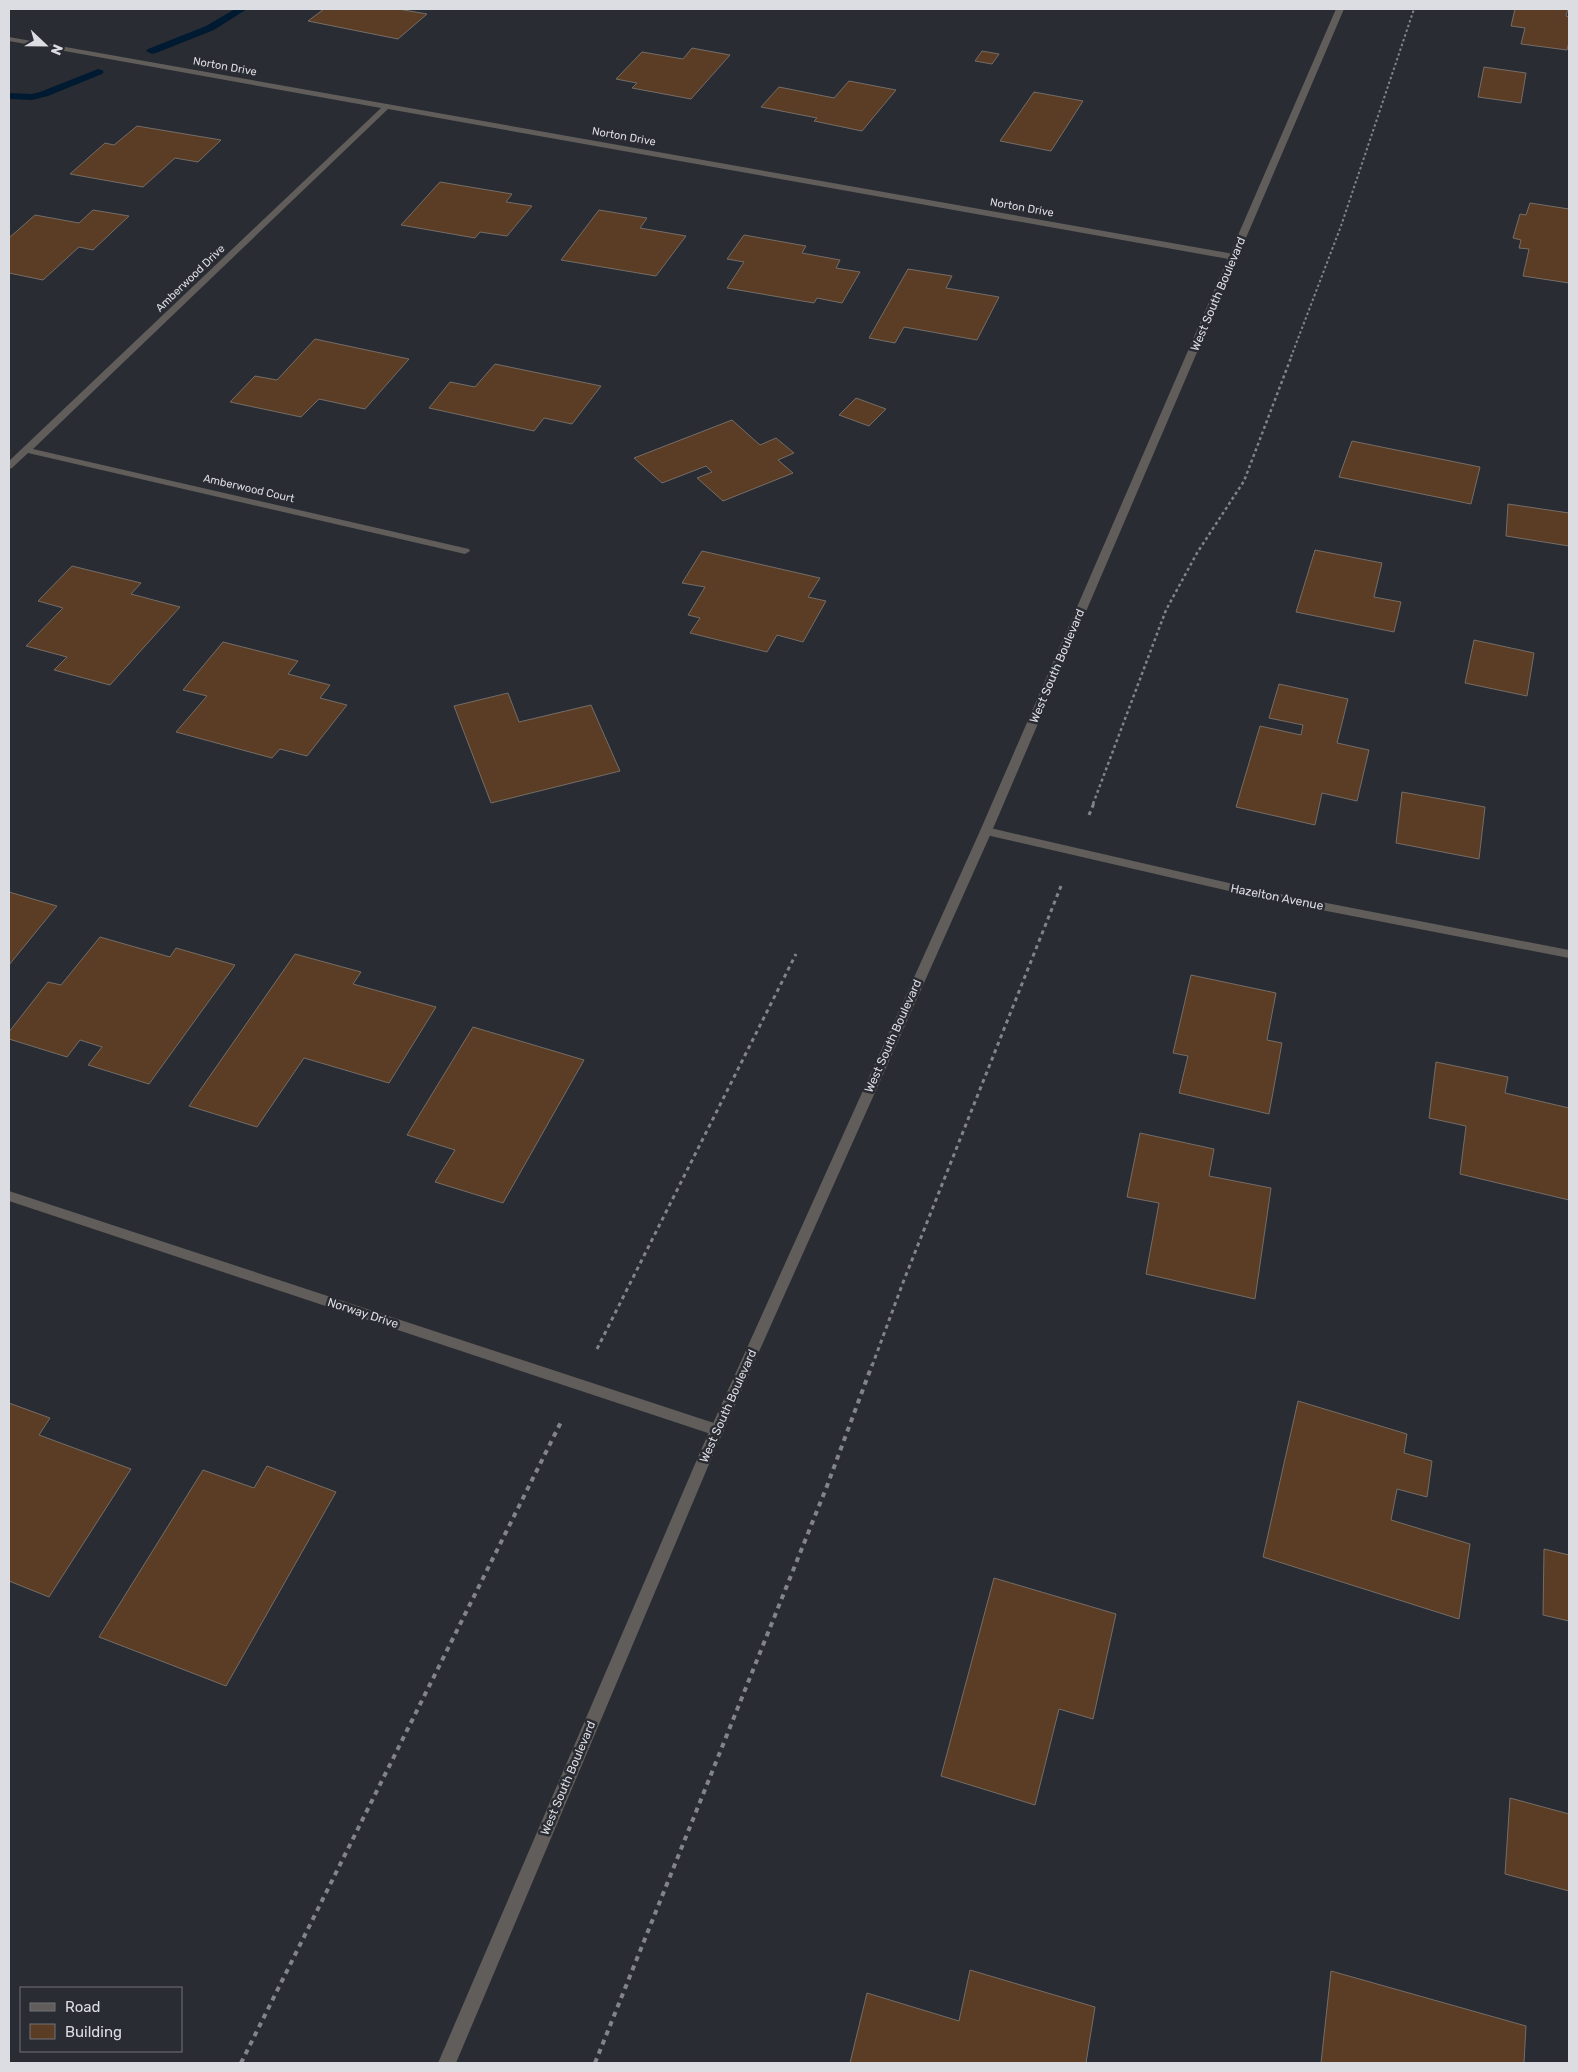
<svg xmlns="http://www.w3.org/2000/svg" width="1578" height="2072" font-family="Rubik,sans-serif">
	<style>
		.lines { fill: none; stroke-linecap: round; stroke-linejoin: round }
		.stream { fill: #001b31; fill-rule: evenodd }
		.building { fill: #5b3d25; stroke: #746d67 }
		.path-far3 { stroke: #82848a; stroke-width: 2; stroke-dasharray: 2.5 2.5; stroke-linecap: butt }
		.path-far2 { stroke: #82848a; stroke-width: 2.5; stroke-dasharray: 3 3; stroke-linecap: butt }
		.path-far1 { stroke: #82848a; stroke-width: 3; stroke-dasharray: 4 4; stroke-linecap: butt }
		.path { stroke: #82848a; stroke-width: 4; stroke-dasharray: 5 5; stroke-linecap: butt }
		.minor { fill: #605d5a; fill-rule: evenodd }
		.tertiary { fill: #605d5a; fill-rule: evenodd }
		.labels { text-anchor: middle; stroke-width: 5; stroke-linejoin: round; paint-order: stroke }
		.far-street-label { font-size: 11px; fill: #dbdde2; stroke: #2a2c33 }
		.street-label { font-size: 12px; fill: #dbdde2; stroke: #2a2c33 }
	</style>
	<rect width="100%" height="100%" fill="#2a2c33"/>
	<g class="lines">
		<!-- stream -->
		<path class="stream" d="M235,9H247L214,30L156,53L152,54L146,51L148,49L206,26Z
			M98,69L102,70L104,72L102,74L48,96L32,100L9,99V93L32,94L40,92Z"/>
	</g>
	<!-- building -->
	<path class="building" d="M324,9H398L427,14L398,39L308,21Z
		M1515,9H1568L1566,16L1569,17V42L1567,50L1521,44L1525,28L1511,26Z
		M692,48L730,55L691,99L632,88L637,83L616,79L642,52L683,59Z
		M982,51L999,54L992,64L975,61Z
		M1484,67L1526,73L1521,103L1478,97Z
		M849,81L896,90L862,131L814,121L817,118L761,107L779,87L834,98Z
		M1034,92L1083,101L1051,151L1000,141Z
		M137,126L221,140L198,162L175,158L143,187L70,174L105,143L114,145Z
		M440,182L512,194L506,202L532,206L507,236L480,232L475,238L401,225Z
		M1530,203L1569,209V283L1523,276L1529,249L1519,248L1521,240L1513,238L1520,214L1526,215Z
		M93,210L129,216L93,250L79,247L43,280L9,273V238L35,215L79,223Z
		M599,210L647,218L640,228L686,236L656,276L561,260Z
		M744,235L806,246L802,253L840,260L836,268L860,272L842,303L817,298L814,303L727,288L744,262L727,259Z
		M908,269L952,276L946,288L999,297L977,340L904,327L895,343L869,338Z
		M315,339L409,359L365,409L319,399L301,417L230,402L255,376L277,380Z
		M495,364L601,386L572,424L544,418L534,431L429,408L450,382L475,387Z
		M856,398L886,409L869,426L839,415Z
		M732,420L760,445L776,438L794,453L778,460L793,473L723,501L697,478L712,472L706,466L662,483L634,458Z
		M1352,441L1480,467L1471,504L1339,477Z
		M1508,504L1569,513V546L1506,536Z
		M1315,550L1382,563L1374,597L1401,602L1394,632L1296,612Z
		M702,551L820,578L808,597L826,601L803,642L777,635L767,652L690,633L700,618L688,615L705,587L682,583Z
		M72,566L141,583L131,594L180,607L110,685L54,670L67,657L26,646L63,608L38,601Z
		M1474,640L1534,653L1527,696L1465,683Z
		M223,642L298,661L288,674L330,685L320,698L347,705L307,756L280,749L272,758L176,732L207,696L183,690Z
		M1279,684L1348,699L1337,743L1369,750L1357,801L1322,793L1315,825L1236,807L1260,726L1301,735L1303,725L1269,718Z
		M508,693L519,722L591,705L620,771L491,803L454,706Z
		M1402,792L1485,807L1479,859L1396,843Z
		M9,892L57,906L9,965Z
		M100,937L170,957L176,948L235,965L149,1084L88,1065L102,1047L80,1040L67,1057L9,1039V1032L48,982L61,985Z
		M295,954L361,972L353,984L436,1007L389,1083L304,1058L257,1127L189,1106Z
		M1191,975L1276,993L1267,1040L1282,1043L1269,1114L1179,1093L1188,1056L1173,1053Z
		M473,1027L584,1060L503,1203L435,1182L455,1150L407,1135Z
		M1436,1062L1508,1077L1505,1093L1569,1108V1200L1460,1174L1466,1126L1429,1118Z
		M1140,1133L1214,1149L1209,1176L1271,1188L1255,1299L1146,1274L1159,1203L1127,1197Z
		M1298,1401L1407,1434L1404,1453L1432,1461L1427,1497L1397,1489L1391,1520L1470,1544L1459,1619L1263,1557Z
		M9,1403L50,1418L39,1435L131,1469L49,1597L9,1581Z
		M267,1466L336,1492L226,1686L99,1637L203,1470L254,1488Z
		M1544,1549L1569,1555V1621L1543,1615Z
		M994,1578L1116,1614L1093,1719L1059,1709L1035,1805L941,1776Z
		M1510,1798L1569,1814V1891L1505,1874Z
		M970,1970L1095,2007L1086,2063H850L867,1993L959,2021Z
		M1331,1971L1526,2026L1524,2063H1321Z"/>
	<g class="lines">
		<!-- path-far3 -->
		<path class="path-far3" d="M1291,357L1341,226L1414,9"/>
		<!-- path-far2 -->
		<path class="path-far2" d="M1093,804L1166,610L1197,553L1244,481L1292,355"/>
		<!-- path-far1 -->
		<path class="path-far1" d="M1089,815L1094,803
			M597,1349L796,954
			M872,1366L904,1280L1061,886"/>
		<!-- path -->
		<path class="path" d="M241,2063L562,1420
			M595,2063L827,1486L872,1365"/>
		<!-- minor -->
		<path class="minor" d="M9,37L1234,254L1238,257L1234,260L388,109L33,449L469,549L470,551L465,554L28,453L12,468L9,469V461L381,108L9,41Z
			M986,827L1255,889L1569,950V958L1255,897L982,834L980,831L982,828Z
			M9,1191L717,1424L722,1425L724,1430L722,1435L717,1436L9,1201Z"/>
		<!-- tertiary -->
		<path class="tertiary" d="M1336,9H1344L992,831L715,1450L456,2063H438L701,1450L980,831Z"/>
	</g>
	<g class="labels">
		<!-- far-street labels -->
		<g class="far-street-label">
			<text transform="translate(225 66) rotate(10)" y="4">Norton Drive</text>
			<text transform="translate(624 136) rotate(10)" y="4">Norton Drive</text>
			<text transform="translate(1022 207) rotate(10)" y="4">Norton Drive</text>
			<text transform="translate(190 278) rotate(-44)" y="4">Amberwood Drive</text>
			<text transform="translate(249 488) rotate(13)" y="4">Amberwood Court</text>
		</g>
		<!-- street labels -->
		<g class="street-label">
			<text transform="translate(1218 294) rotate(-67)" y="4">West South Boulevard</text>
			<text transform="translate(1057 666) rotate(-67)" y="4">West South Boulevard</text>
			<text transform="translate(1277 897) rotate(11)" y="4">Hazelton Avenue</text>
			<text transform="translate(893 1036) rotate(-66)" y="4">West South Boulevard</text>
			<text transform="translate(363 1313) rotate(18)" y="4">Norway Drive</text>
			<text transform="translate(728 1406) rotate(-66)" y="4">West South Boulevard</text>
			<text transform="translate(568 1778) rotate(-67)" y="4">West South Boulevard</text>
		</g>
	</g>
	<!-- border -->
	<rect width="1578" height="2072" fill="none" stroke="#dbdde2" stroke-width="20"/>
	<!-- legend -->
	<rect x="20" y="1987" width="162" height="65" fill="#2a2c33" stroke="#717379"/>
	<rect x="30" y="2003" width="25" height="8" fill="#605d5a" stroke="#717379"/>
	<text x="65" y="2012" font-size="15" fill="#dbdde2">Road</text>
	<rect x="30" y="2024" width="25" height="15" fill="#5b3d25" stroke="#717379"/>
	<text x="65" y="2037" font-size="15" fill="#dbdde2">Building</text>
	<!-- north arrow -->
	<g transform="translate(45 45) rotate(112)" stroke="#2a2c33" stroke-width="4" paint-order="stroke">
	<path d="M0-4L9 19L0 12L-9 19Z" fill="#dbdde2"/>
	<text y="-8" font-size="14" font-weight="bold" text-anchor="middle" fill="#dbdde2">N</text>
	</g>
</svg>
